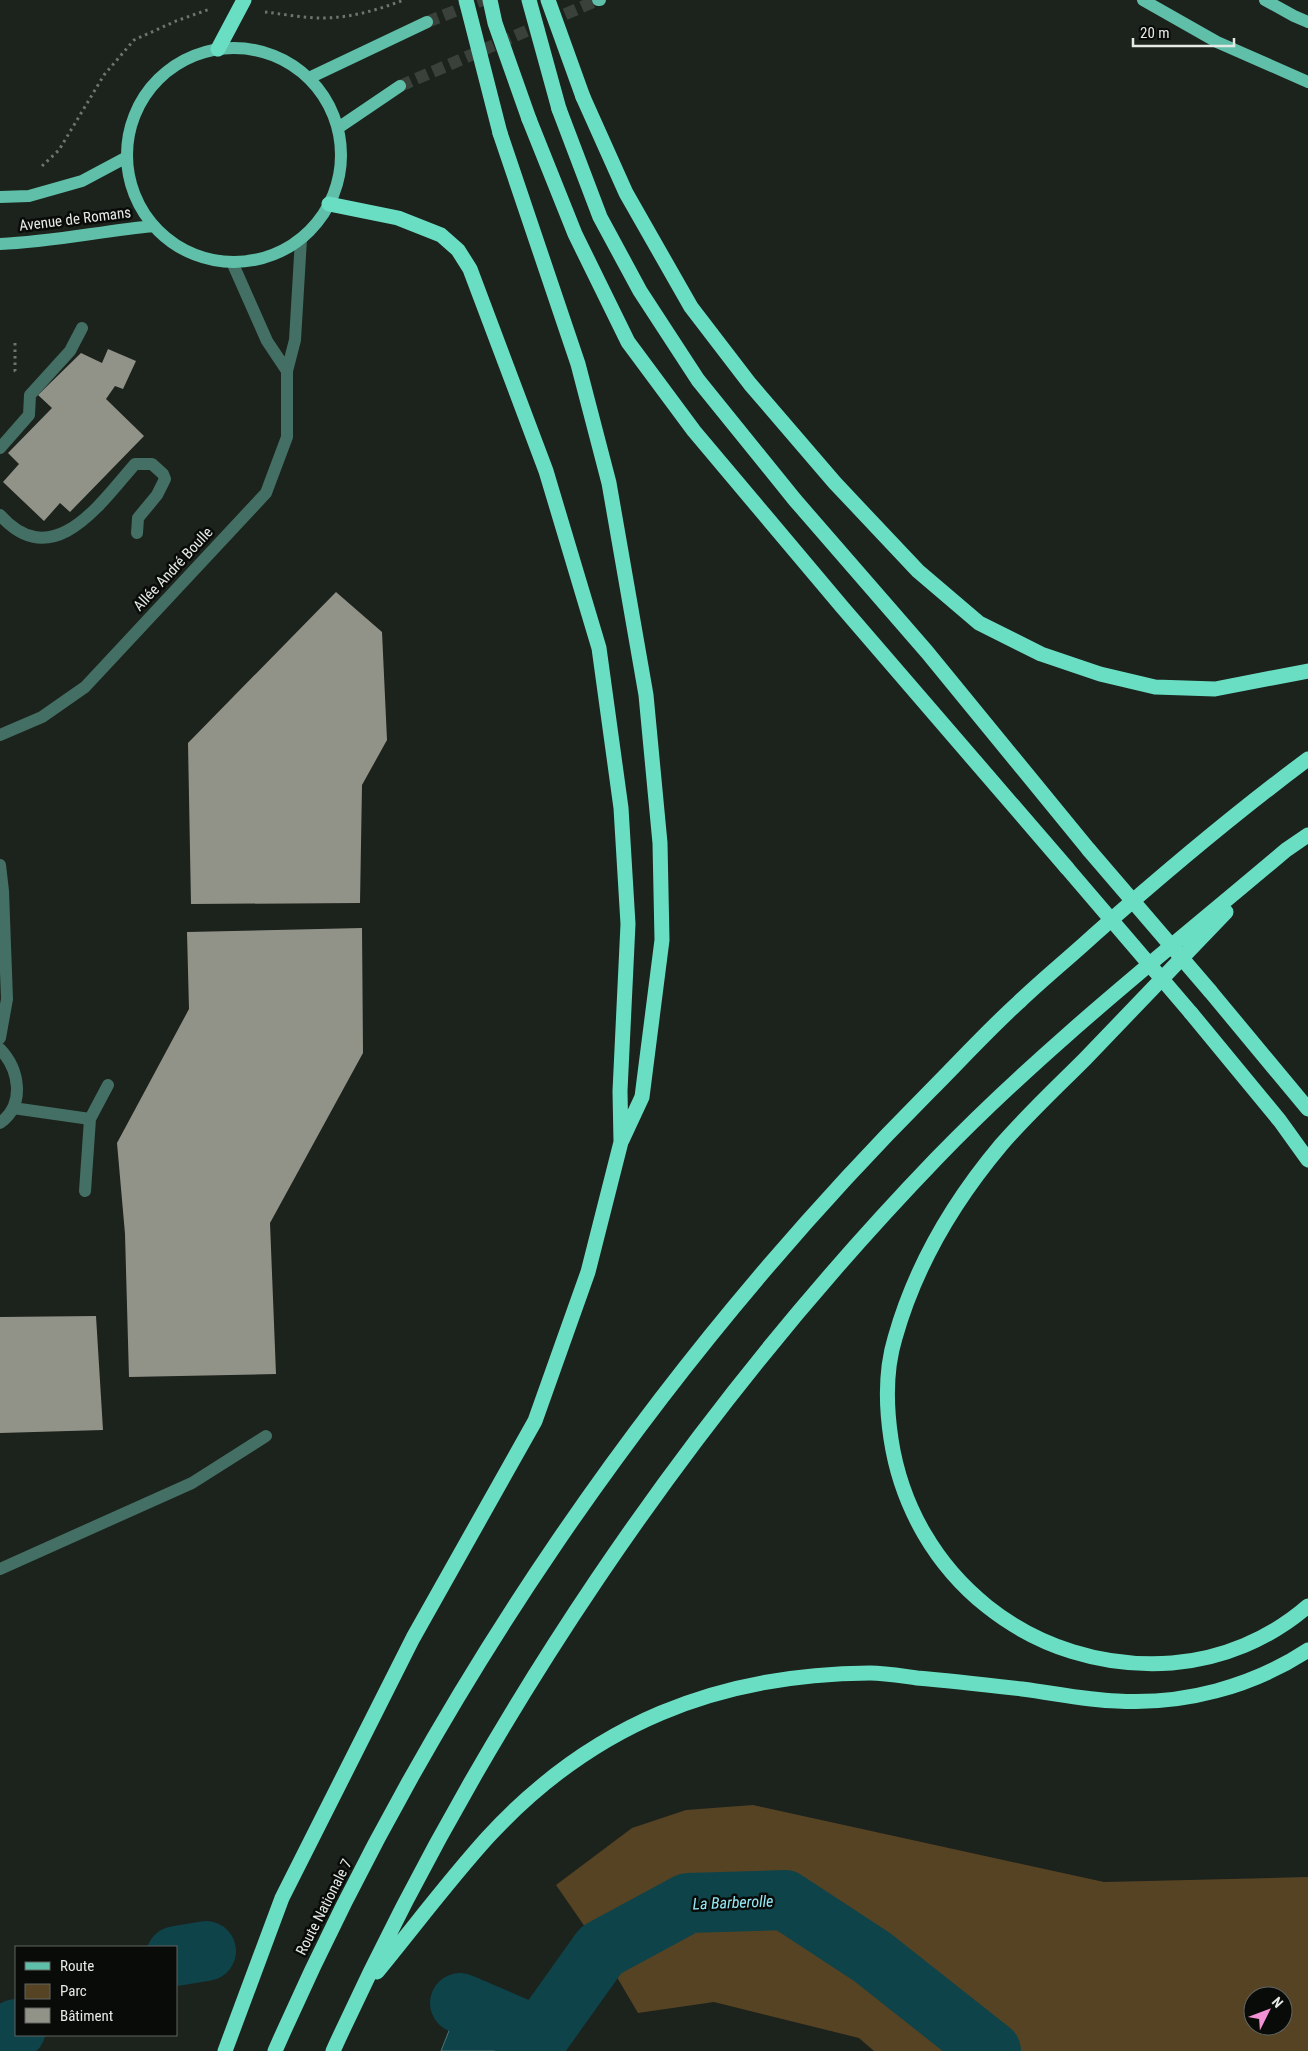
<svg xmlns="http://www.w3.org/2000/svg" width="1308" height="2051" font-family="'Roboto Condensed',sans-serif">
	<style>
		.green { fill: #564324; fill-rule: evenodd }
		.water { fill: #0e434a; stroke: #4f7579 }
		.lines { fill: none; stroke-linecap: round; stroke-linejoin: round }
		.river { stroke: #0e434a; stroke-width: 60 }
		.building { fill: #929388 }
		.major-tunnel { stroke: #3a403a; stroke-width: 12; stroke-dasharray: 12 6; stroke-linecap: butt }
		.path { stroke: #6f746f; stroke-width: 3; stroke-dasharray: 2.5 4; stroke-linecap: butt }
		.minor { stroke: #446f64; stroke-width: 12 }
		.major { stroke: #5fbfa8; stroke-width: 12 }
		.highway { stroke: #69dec3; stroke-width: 15 }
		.highway-bridge { stroke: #69dec3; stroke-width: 15 }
		.labels { text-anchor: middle; stroke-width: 5; stroke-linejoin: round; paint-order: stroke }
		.street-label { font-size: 15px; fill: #e6eae6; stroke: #080b08 }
		.water-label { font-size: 16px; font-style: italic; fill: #94e8f6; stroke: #080b08 }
	</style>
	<rect width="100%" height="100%" fill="#1c221c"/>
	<!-- green -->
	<path class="green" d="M753,1805L1104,1882L1308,1877V2051H874L859,2038L714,2002L638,2013L601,1950L556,1885L632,1828L686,1810ZM1253,1996H1283V2026H1253Z"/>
	<!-- water -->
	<path class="water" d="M460,2003L539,2037L534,2051H441Z"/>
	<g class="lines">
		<!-- river -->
		<path class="river" d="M176,1956L206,1951
			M460,2003L539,2037L601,1950L688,1903L785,1900L872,1957L991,2051
			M0,2039L16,2029"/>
	</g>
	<!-- building -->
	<path class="building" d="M108,349L136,361L123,389L115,386L106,399L144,436L70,512L60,503L44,521L3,482L19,464L8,453L52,408L38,395L81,353L102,363Z
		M336,592L382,632L387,740L362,785L360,903L191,904L188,743Z
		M362,928L363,1053L270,1223L276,1374L129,1377L125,1234L117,1143L189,1009L187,932Z
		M96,1316L103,1430L0,1433V1317Z"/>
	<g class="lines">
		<!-- major-tunnel -->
		<path class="major-tunnel" d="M427,22L483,0
			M400,86L598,0"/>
		<!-- path -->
		<path class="path" d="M265,12C283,14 303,18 322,18C351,18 377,10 404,0
			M42,166L59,150L104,75L134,40L176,21L210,9
			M15,343V371L17,373"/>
		<!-- minor -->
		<path class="minor" d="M232,262L267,341L287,371
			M0,448L29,415L30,395L70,351L82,328
			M0,515C53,574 100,504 135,464H152L163,474L165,479L157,495L138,518L137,533
			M0,735L42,717L85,687L266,493L287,437V371L295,340L301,239
			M0,865L3,891L7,999L0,1038
			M0,1049C19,1069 26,1104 0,1123
			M13,1108L90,1119
			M85,1191L90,1119L108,1085
			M0,1569L192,1483L266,1436"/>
		<!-- major -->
		<path class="major" d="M598,0H600
			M1143,0L1217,42L1308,82
			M1265,0L1294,16L1308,22
			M127 155a107 107 0 1 1 214 0a107 107 0 1 1-214 0Z
			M309,78L427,22
			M338,128L400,86
			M0,197L29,196L82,181L127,157
			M0,244C51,242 102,231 154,226"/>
		<!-- highway -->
		<path class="highway" d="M218,49L244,0
			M583,97L626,193L691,307L750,384L835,483L918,571L979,623L1041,654L1100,674L1155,687L1215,689L1308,671
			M559,109L600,217L640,291L698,380L795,500L927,652L1089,850
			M529,119L575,234L628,342L694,431L843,608L1067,868
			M500,133L578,364L609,483L646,695L660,843L662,940L642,1097L622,1140
			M1226,912C1179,961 1132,1010 1085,1059C1057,1087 1027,1115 1001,1145C954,1201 915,1267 895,1338C885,1371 886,1406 891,1439C912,1577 1033,1673 1172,1663C1222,1659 1270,1639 1308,1606
			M1210,991L1308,1109
			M1191,1013L1280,1121L1308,1160
			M377,1972C414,1927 449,1880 488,1837C592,1724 718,1674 870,1673C885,1673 902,1676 917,1678C952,1681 987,1685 1022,1689C1054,1693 1085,1700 1117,1701C1183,1705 1252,1687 1308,1650
			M225,2051L282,1898L413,1638L535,1421L588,1272L621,1142L620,1091L628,924L621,808L599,648L546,471L470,269L458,250L441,235L398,218L329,204
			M275,2051C431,1695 655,1367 930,1091C959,1062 988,1030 1019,1002C1043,979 1069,958 1094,935C1163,874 1234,814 1308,759
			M333,2051C482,1724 687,1418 936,1159C1044,1047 1168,950 1286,850L1308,835"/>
		<!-- highway-bridge -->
		<path class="highway-bridge" d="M466,0L500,133
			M490,0L495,23L529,119
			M529,0L559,109
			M548,0L583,97
			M1089,850L1210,991
			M1067,868L1191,1013"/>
	</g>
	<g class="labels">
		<!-- street labels -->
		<g class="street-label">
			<text transform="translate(75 219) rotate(-7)" y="5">Avenue de Romans</text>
			<text transform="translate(173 569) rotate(-47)" y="5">Allée André Boulle</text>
			<text transform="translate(324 1907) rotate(-63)" y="5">Route Nationale 7</text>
		</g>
		<!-- water labels -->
		<g class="water-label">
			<text transform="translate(733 1902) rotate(-2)" y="6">La Barberolle</text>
		</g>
	</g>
	<!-- legend -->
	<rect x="15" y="1946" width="162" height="90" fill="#080b08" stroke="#616461"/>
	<rect x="25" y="1962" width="25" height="8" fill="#5fbfa8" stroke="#616461"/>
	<text x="60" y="1971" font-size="15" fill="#e6eae6">Route</text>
	<rect x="25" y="1984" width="25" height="15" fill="#564324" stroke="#616461"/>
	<text x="60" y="1996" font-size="15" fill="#e6eae6">Parc</text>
	<rect x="25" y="2008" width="25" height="15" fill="#929388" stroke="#616461"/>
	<text x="60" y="2021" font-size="15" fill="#e6eae6">Bâtiment</text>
	<!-- north arrow -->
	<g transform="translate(1268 2011) rotate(48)"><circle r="24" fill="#080b08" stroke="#616461"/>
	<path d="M0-4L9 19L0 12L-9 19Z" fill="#f391d5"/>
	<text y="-8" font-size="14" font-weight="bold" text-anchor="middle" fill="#e6eae6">N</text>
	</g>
	<!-- scale -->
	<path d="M1133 38v8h101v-8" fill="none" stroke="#e6eae6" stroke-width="2.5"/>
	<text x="1140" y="38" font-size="15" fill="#e6eae6" stroke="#080b08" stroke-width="4" paint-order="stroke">20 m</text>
</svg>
